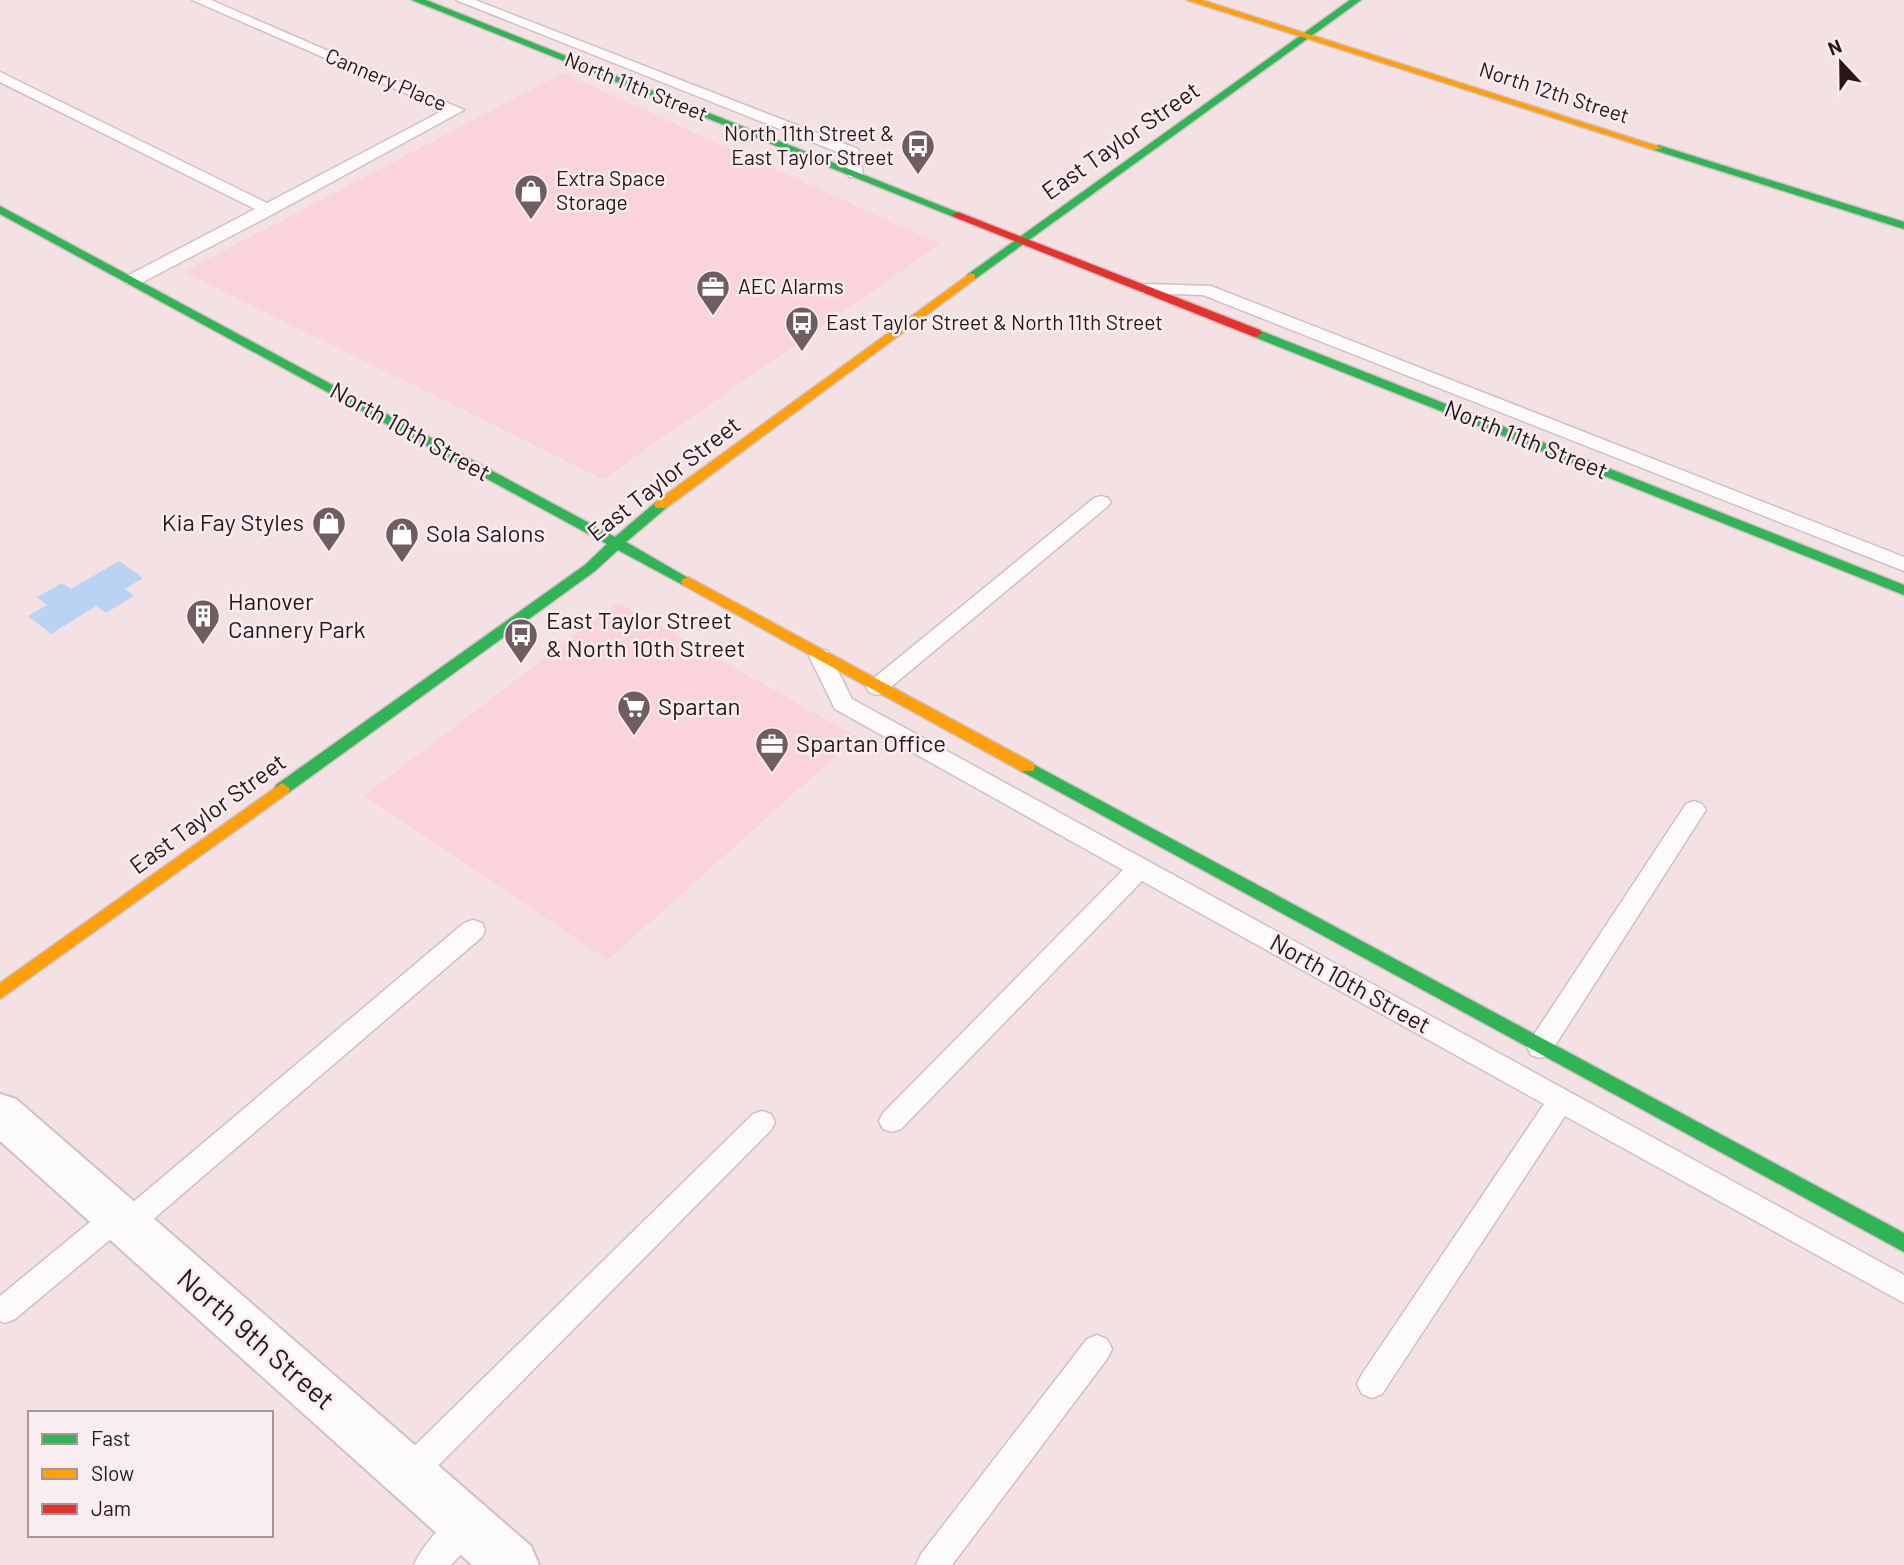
<svg xmlns="http://www.w3.org/2000/svg" width="1904" height="1565" font-family="Barlow,sans-serif">
	<style>
		.built { fill: #fad4da }
		.water { fill: #bbd3f3 }
		.lines { fill: none; stroke-linecap: round; stroke-linejoin: round }
		.lane-casing { stroke: #d2bfc2; stroke-width: 3 }
		.street-casing { stroke: #d2bfc2; stroke-width: 4 }
		.fast-casing { stroke: #d2bfc2; stroke-width: 3 }
		.slow-casing { stroke: #d2bfc2; stroke-width: 3 }
		.jam-casing { stroke: #d2bfc2; stroke-width: 3 }
		.lane { fill: #fdfafb; fill-rule: evenodd }
		.street { fill: #fdfafb; fill-rule: evenodd }
		.fast { fill: #30b455; fill-rule: evenodd }
		.slow { fill: #ff9f0a; fill-rule: evenodd }
		.jam { fill: #e5322d; fill-rule: evenodd }
		.labels { text-anchor: middle; stroke-width: 5; stroke-linejoin: round; paint-order: stroke }
		.far-street-label { font-size: 21px; fill: #291619; stroke: #f9edef }
		.far-poi-label { font-size: 21px; fill: #291619; stroke: #f9edef; text-anchor: start }
		.street-label { font-size: 24px; fill: #291619; stroke: #f9edef }
		.poi-label { font-size: 24px; fill: #291619; stroke: #f9edef; text-anchor: start }
		.near-street-label { font-size: 28px; fill: #291619; stroke: #f9edef }
	</style>
	<rect width="100%" height="100%" fill="#f4e1e4"/>
	<!-- built -->
	<path class="built" d="M563,73L940,244L603,479L184,272Z
		M618,602L857,737L608,960L364,796Z"/>
	<!-- water -->
	<path class="water" d="M119,561L143,578L125,589L134,596L106,613L96,606L51,634L28,616L47,605L37,597L62,583L71,589Z"/>
	<g class="lines">
		<!-- lane casing -->
		<g class="lane-casing">
			<path id="lane" d="M192,0H211L464,110L275,213L139,284H127L124,280L127,276L255,209L0,82V72L267,203L444,110Z
				M456,0H475L858,149L863,174L861,177H849L845,155Z
				M1148,284L1211,286L1904,557V571L1203,295L1142,293L1139,289L1142,285Z
				M1101,496L1108,498L1111,502L1108,506L885,692L877,695L869,692L866,687L869,682L1094,498Z
				M820,649L828,651L852,699L1904,1275V1303L1565,1116L1382,1394L1372,1398L1362,1394L1357,1384L1362,1374L1544,1104L1142,881L901,1129L892,1132L883,1129L879,1121L883,1113L1123,870L835,709L809,656L812,651Z
				M1694,801L1702,804L1706,810L1702,816L1549,1055L1540,1058L1531,1055L1527,1047L1531,1039L1686,804Z
				M473,920L482,923L485,930L482,937L136,1234L126,1237L117,1234L15,1319L5,1323L0,1321V1296L107,1208L117,1205L126,1208L464,923Z
				M762,1111L771,1114L775,1122L771,1130L420,1484L409,1488L398,1484L394,1473L398,1462L753,1114Z
				M1097,1335L1107,1339L1112,1349L1107,1359L952,1565H916L921,1554L1087,1339Z
				M467,1509L478,1514L483,1525L478,1536L451,1565H414C423,1544 446,1518 467,1509Z"/>
		</g>
		<!-- street casing -->
		<g class="street-casing">
			<path id="street" d="M0,1094L16,1099L531,1546L539,1565H472L0,1141Z"/>
		</g>
		<!-- fast casing -->
		<g class="fast-casing">
			<path id="fast" d="M412,0H426L964,215L954,217Z
				M1350,0H1361L975,279H967V275Z
				M1658,145L1904,222V229L1654,150L1653,148Z
				M0,206L615,537L656,502H666L668,505L666,508L626,542L695,582L693,585H683L618,550L595,571L288,793H276L274,789L276,785L585,565L607,544L0,214Z
				M1256,329L1904,585V595L1252,336L1250,333Z
				M1027,761L1904,1233V1252L1021,771L1019,767L1021,763Z"/>
		</g>
		<!-- slow casing -->
		<g class="slow-casing">
			<path id="slow" d="M1187,0H1202L1663,148L1654,150Z
				M971,273L975,275V279L666,508H656L654,505L656,502Z
				M688,577L1033,763L1035,767L1033,771H1021L683,585L681,582L683,579Z
				M282,783L290,789L288,793L0,999V983Z"/>
		</g>
		<!-- jam casing -->
		<g class="jam-casing">
			<path id="jam" d="M958,212L1260,330L1262,333L1256,337L1252,336L954,217L952,215Z"/>
		</g>
		<!-- lane -->
		<use href="#lane" class="lane"/>
		<!-- street -->
		<use href="#street" class="street"/>
		<!-- fast -->
		<use href="#fast" class="fast"/>
		<!-- slow -->
		<use href="#slow" class="slow"/>
		<!-- jam -->
		<use href="#jam" class="jam"/>
	</g>
	<!-- icons -->
	<defs>
		<g id="bus-pin" transform="scale(1.75)"><path d="M0 17L-7.5 6A9.5 9.5 0 1 1 7.5 6Z" fill="#705d60" stroke="#f9edef"/><path d="M-5-6H5V4H4V6H2V4H-2V6H-4V4H-5ZM-3.5-4V0h7V-4ZM-3.5 1.2v1.5H-2V1.2ZM2 1.2v1.5H3.5V1.2Z" fill="#fff"/></g>
		<g id="shop-pin" transform="scale(1.75)"><path d="M0 17L-7.5 6A9.5 9.5 0 1 1 7.5 6Z" fill="#705d60" stroke="#f9edef"/><path d="M-5-2.5h2.3a2.7 3.5 0 0 1 5.4 0H5L5.5 6h-11ZM-1.5-2.5h3a1.5 2.3 0 0 0-3 0Z" fill="#fff"/></g>
		<g id="office-pin" transform="scale(1.75)"><path d="M0 17L-7.5 6A9.5 9.5 0 1 1 7.5 6Z" fill="#705d60" stroke="#f9edef"/><path d="M-6-3h4V-5.5h4V-3h4V5H-6ZM-1-4.5V-3h2v-1.5ZM-6 0V1H6V0Z" fill="#fff"/></g>
		<g id="building-pin" transform="scale(1.75)"><path d="M0 17L-7.5 6A9.5 9.5 0 1 1 7.5 6Z" fill="#705d60" stroke="#f9edef"/><path d="M-4-6H4V6H1V3H-1V6H-4ZM-2.5-4.3h1.7v1.8h-1.7ZM.8-4.3h1.7v1.8H.8ZM-2.5-1h1.7V.8h-1.7ZM.8-1h1.7V.8H.8Z" fill="#fff"/></g>
		<g id="supermarket-pin" transform="scale(1.75)"><path d="M0 17L-7.5 6A9.5 9.5 0 1 1 7.5 6Z" fill="#705d60" stroke="#f9edef"/><path d="M-6-5.5h2.5l.6 2H6L4.5 2H-2.5L-4.4-4H-6ZM-1.5 3.2a1.3 1.3 0 1 0 .1 0ZM3 3.2a1.3 1.3 0 1 0 .1 0Z" fill="#fff"/></g>
	</defs>
	<g fill-rule="evenodd">
		<use href="#bus-pin" x="918" y="146"/>
		<use href="#shop-pin" x="531" y="191"/>
		<use href="#office-pin" x="713" y="287"/>
		<use href="#bus-pin" x="802" y="323"/>
		<use href="#shop-pin" x="329" y="523"/>
		<use href="#shop-pin" x="402" y="534"/>
		<use href="#building-pin" x="203" y="616"/>
		<use href="#bus-pin" x="521" y="635"/>
		<use href="#supermarket-pin" x="634" y="707"/>
		<use href="#office-pin" x="772" y="744"/>
	</g>
	<g class="labels">
		<!-- far-street labels -->
		<g class="far-street-label">
			<text transform="translate(386 80) rotate(23)" y="7">Cannery Place</text>
			<text transform="translate(636 87) rotate(22)" y="7">North 11th Street</text>
			<text transform="translate(1554 93) rotate(18)" y="7">North 12th Street</text>
		</g>
		<!-- far-poi labels -->
		<g class="far-poi-label">
			<text x="894" y="141" text-anchor="end">North 11th Street &amp;<tspan x="894" dy="24">East Taylor Street</tspan></text>
			<text x="556" y="186">Extra Space<tspan x="556" dy="24">Storage</tspan></text>
			<text x="738" y="294">AEC Alarms</text>
			<text x="826" y="330">East Taylor Street &amp; North 11th Street</text>
		</g>
		<!-- street labels -->
		<g class="street-label">
			<text transform="translate(1121 141) rotate(-35)" y="8">East Taylor Street</text>
			<text transform="translate(410 432) rotate(29)" y="8">North 10th Street</text>
			<text transform="translate(1526 440) rotate(22)" y="8">North 11th Street</text>
			<text transform="translate(664 479) rotate(-38)" y="8">East Taylor Street</text>
			<text transform="translate(208 814) rotate(-36)" y="8">East Taylor Street</text>
			<text transform="translate(1350 984) rotate(29)" y="8">North 10th Street</text>
		</g>
		<!-- poi labels -->
		<g class="poi-label">
			<text x="304" y="531" text-anchor="end">Kia Fay Styles</text>
			<text x="426" y="542">Sola Salons</text>
			<text x="228" y="610">Hanover<tspan x="228" dy="28">Cannery Park</tspan></text>
			<text x="546" y="629">East Taylor Street<tspan x="546" dy="28">&amp; North 10th Street</tspan></text>
			<text x="658" y="715">Spartan</text>
			<text x="796" y="752">Spartan Office</text>
		</g>
		<!-- near-street labels -->
		<g class="near-street-label">
			<text transform="translate(256 1339) rotate(41)" y="10">North 9th Street</text>
		</g>
	</g>
	<!-- legend -->
	<rect x="28" y="1411" width="245" height="126" fill="#f9edef" stroke="#a69799" stroke-width="2"/>
	<rect x="42" y="1434" width="35" height="10" fill="#30b455" stroke="#a69799" stroke-width="2"/>
	<text x="91" y="1446" font-size="21" fill="#291619">Fast</text>
	<rect x="42" y="1469" width="35" height="10" fill="#ff9f0a" stroke="#a69799" stroke-width="2"/>
	<text x="91" y="1481" font-size="21" fill="#291619">Slow</text>
	<rect x="42" y="1504" width="35" height="10" fill="#e5322d" stroke="#a69799" stroke-width="2"/>
	<text x="91" y="1516" font-size="21" fill="#291619">Jam</text>
	<!-- north arrow -->
	<g transform="translate(1841 63) rotate(338)" stroke="#f9edef" stroke-width="5" paint-order="stroke">
	<path d="M0-5L12 26L0 18L-12 26Z" fill="#291619"/>
	<text y="-10" font-size="19" font-weight="bold" text-anchor="middle" fill="#291619">N</text>
	</g>
</svg>
